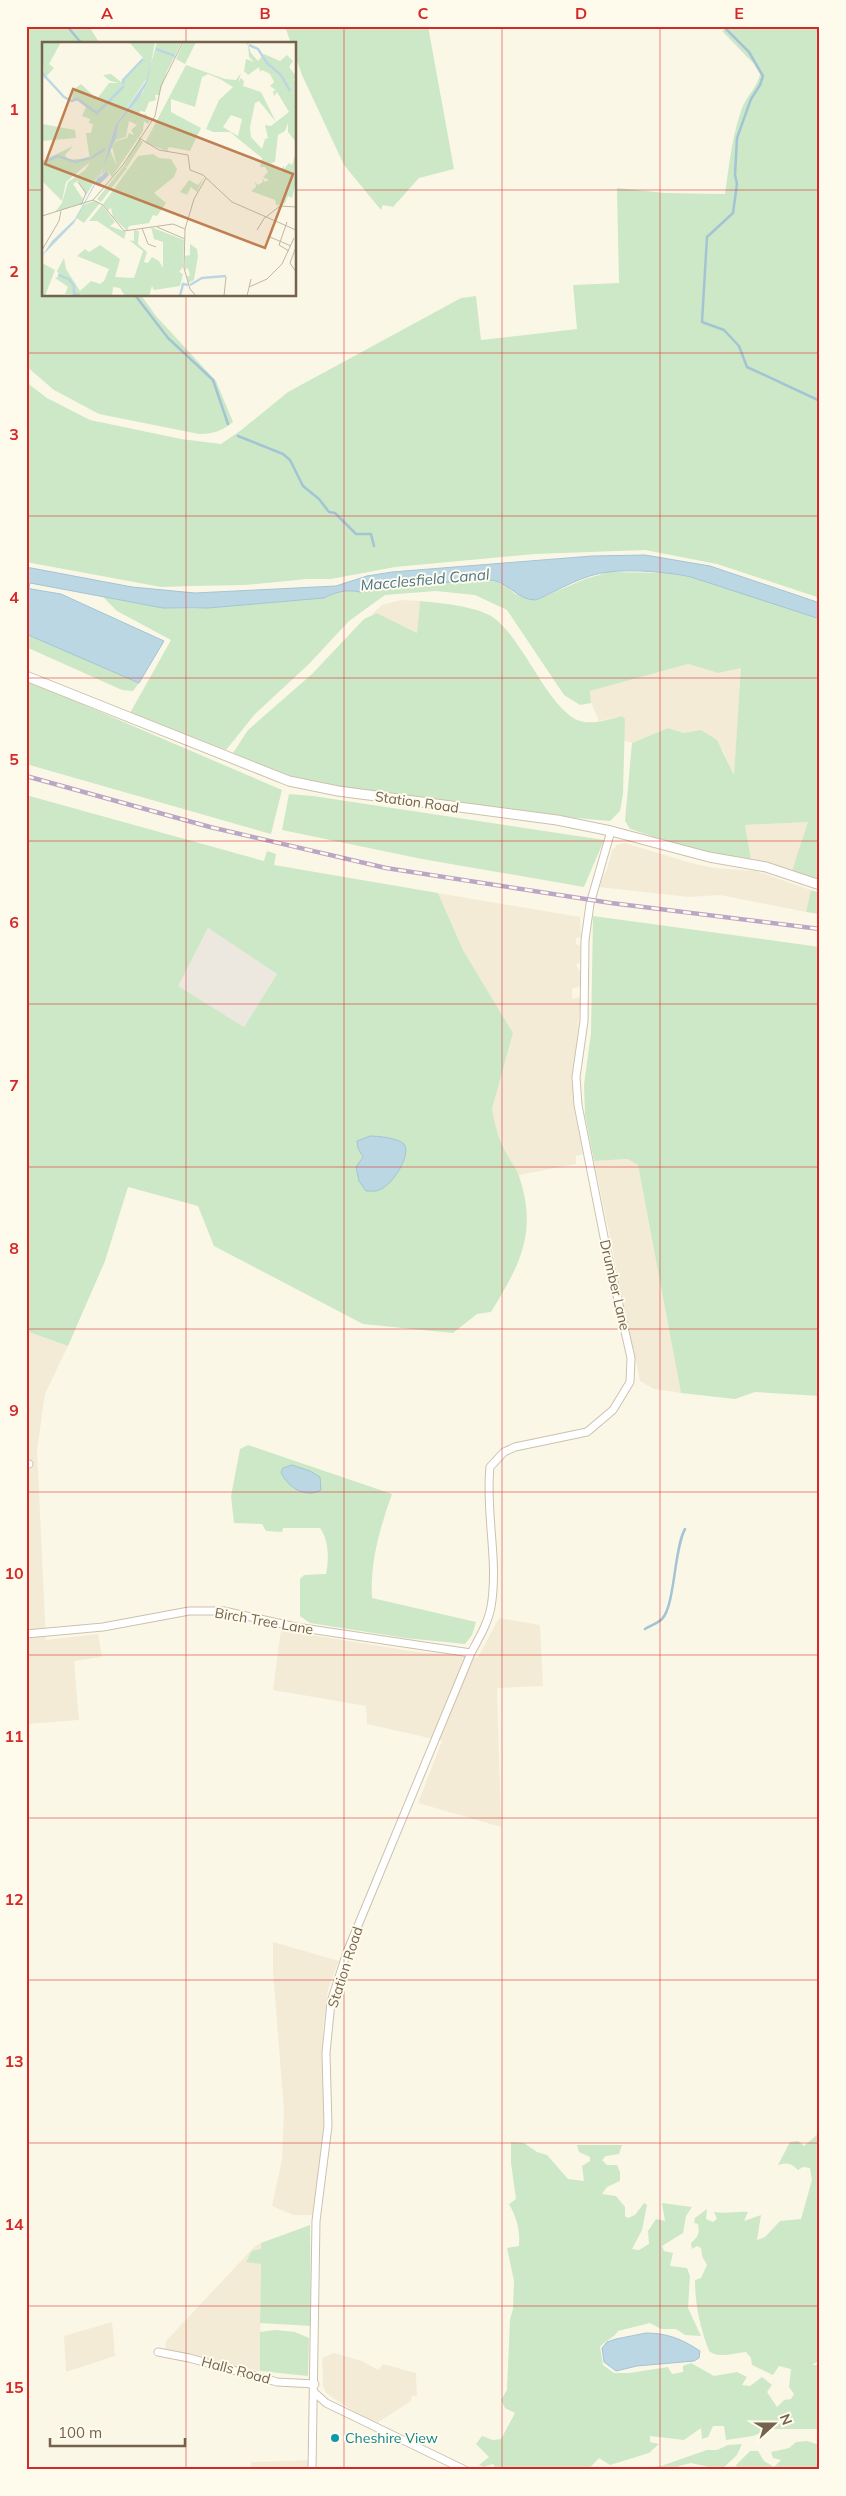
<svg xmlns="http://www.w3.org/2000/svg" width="846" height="2496" font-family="Mulish,sans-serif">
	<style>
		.residential { fill: #f3ebd6 }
		.industrial { fill: #ece8e0 }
		.green { fill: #cde8c6; fill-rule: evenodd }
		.water { fill: #bcd7e4; stroke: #a3c4d5 }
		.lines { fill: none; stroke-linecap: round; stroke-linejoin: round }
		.stream { stroke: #a3c4d5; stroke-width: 2.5 }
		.minor-casing { stroke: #cdc1ae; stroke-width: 9 }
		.tertiary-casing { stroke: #cdc1ae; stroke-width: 11 }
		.minor { stroke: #fff; stroke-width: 7 }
		.tertiary { stroke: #fff; stroke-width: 9 }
		.rail-casing { stroke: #bca6c5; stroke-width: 4.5 }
		.rail { stroke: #fefbed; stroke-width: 2.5; stroke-dasharray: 8; stroke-linecap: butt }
		.grid { fill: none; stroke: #d62828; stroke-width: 1; stroke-opacity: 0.55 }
		.culture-dot { fill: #0f9aa8; stroke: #fefbed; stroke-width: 2 }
		.labels { text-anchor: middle; stroke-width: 4; stroke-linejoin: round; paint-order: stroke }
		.street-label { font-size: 14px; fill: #74624d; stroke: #fefbed }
		.culture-label { font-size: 14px; fill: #0d838f; stroke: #fefbed; text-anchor: start }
		.water-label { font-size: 15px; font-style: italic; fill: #4b758d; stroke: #fefbed }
		.inset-river { fill: none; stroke: #bcd7e4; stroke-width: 2.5 }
		.inset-road { fill: none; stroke: #c1b7a4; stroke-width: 1 }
		.view { fill: #bf7f51; fill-opacity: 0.15; stroke: #bf7f51; stroke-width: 2.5 }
		.inset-edge { fill: none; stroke: #74624d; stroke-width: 2.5 }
		.neatline { fill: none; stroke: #d62828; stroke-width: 2 }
		.grid-label { font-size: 16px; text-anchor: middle; font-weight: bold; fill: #d62828 }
	</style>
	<rect width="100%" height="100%" fill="#fbf7e7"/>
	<!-- residential -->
	<path class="residential" d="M401,600L420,601L417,633L377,613L371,615L382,605Z
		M688,664L718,673L742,667L734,776L723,750L694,733H684L668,728L632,743L623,740L625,719L622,716L599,721L591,703L590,691Z
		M809,822L792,871L751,859L745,825Z
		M625,843L691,863L715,868L756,871L811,890L806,912L720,895L689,897L598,887L607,869L612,850L617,845Z
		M438,893L580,917L581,937L576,938V944L580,946V962L576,965L581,973V986L572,989V999L581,997L573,1072L574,1108L583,1154L576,1156V1164L519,1175L507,1154L493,1121L492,1109L513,1033L463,950Z
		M629,1159L638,1165L681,1393L654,1389L640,1381L594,1161Z
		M26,1331L68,1346L45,1394L37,1450L46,1640L98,1634L102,1657L74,1661L79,1720L26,1724Z
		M499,1618L540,1625L543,1686L497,1688L501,1827L418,1803L442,1741L367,1724L366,1706L273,1690L281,1630L417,1652L478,1657Z
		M273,1942L339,1961L328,1989L323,2029L324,2125L314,2215H293L272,2206L282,2159L284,2110L273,1972Z
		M261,2243L260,2371L165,2350L166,2341L255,2246Z
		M112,2322L115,2356L66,2372L64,2336Z
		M334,2353L362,2361L378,2370L383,2364L416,2373L417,2396H412L411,2401L374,2425L326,2393L323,2386L322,2358Z
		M313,2460L312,2470H251V2462Z"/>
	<!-- industrial -->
	<path class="industrial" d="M208,928L277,974L244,1027L177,986Z"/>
	<!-- green -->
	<path class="green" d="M26,26H89L100,44H44V295H141L156,316L216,381L233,422C222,431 213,434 199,434L99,414L54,390L26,366Z
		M285,26H428L454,169L419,178L393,207L383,205L381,210L344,165L302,75L295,55V44H291Z
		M731,26H820V598L717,564L645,550L535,554L395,567L331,579H307L246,585L191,586L161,587L26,562V382L47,398L90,420L181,439L221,444L240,431L288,392L461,298L476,296L481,340L577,329L573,285L619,283L617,188L665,193L725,194C729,165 732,136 742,108C747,95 757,88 760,74L753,63L722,31Z
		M609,572L669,573L705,580L820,619V881L792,871L808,822L745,825L751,859L701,852L630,829L625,821L632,743L668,728L684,733L701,730L717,740L734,775L741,668L718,673L688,664L590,691L591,703L580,705L564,695L507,610L475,595L436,591L385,595L349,621L309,664L255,714L226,750L130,713L171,640L117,611L103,597L163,608L194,609L324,598C337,592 346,589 360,592L473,579L496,582L506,586L515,594L536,600L585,579Z
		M420,601C439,603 478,606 494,618C524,640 549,711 580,721C592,725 610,719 622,716L625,719L623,794L620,811L610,821L529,814L347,788L290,776L233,753L248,730L312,674L364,619L377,613L417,633Z
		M26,634L139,683L133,691L122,690L26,647Z
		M26,680L282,790L271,834L26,764Z
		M289,794L313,796L604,840L584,887L422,859L282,830Z
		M26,795L264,861L267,851L276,854L274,865L438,893L463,950L513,1033L492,1109C494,1124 500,1142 508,1156C511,1162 517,1169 519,1176C538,1232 520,1265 491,1312L477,1314L453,1333L363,1324L214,1246L198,1206L128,1187L105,1261L68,1346L26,1331ZM208,928L277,974L244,1027L178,986Z
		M811,890L820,893V914L806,912Z
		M593,916L820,947V1396L755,1392L735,1399L681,1393L638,1165L628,1159L594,1161L585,1115L584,1085L591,1033Z
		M248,1445L392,1494C380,1528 370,1561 372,1598L476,1622L472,1635L465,1644L405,1638L310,1623L300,1616V1579L304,1575L326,1574C329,1560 329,1540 320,1528H283L282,1532L266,1531L262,1524L234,1523L231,1496L240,1449Z
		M817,2135L820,2136V2360L812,2365H820V2429H770L753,2436L726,2440L724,2426H713L708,2437L702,2439L701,2428L684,2440L650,2436V2442L659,2444L649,2453L610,2465L599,2458L588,2470H497L493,2464L484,2467L479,2465L489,2457L476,2444L482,2436L493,2440L501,2439L515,2413L505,2408L501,2400L507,2390L510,2319L513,2309L514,2281L507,2248L519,2246C520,2230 517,2218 509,2204L516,2199L511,2163V2142L524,2143L537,2152L547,2155L568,2179L584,2181L582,2166L590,2161V2157L579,2152L577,2145H622L619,2154L606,2156L602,2160L607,2165H617L620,2172V2181L607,2187L602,2194L616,2196L625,2207V2216L628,2218L635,2215L644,2203L647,2205L642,2230L632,2249L639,2250L649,2244L648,2231L656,2219L665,2221L662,2203L692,2207L686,2216L683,2233L662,2246L664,2251L673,2253L670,2266L687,2268L690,2276L688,2308L701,2336L685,2335L676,2329H661L650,2323L618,2331C614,2338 606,2340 600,2347L603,2365L614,2373H629L668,2367L672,2374L683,2372V2366L691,2363L714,2376L737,2372L747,2377L742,2385L750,2386L762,2377L772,2385L767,2392L777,2407L784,2400L791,2399L794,2394L789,2387L791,2369L779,2366L773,2375L752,2365L751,2358L746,2352C734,2353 719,2359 709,2351C700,2327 695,2305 695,2280L701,2278L707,2265L702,2256L701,2248L697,2246L692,2249L691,2243C698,2237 700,2233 698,2224L694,2223L695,2218L707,2209L706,2219L713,2222L717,2219L714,2212C726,2214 735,2211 748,2212L744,2221L761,2215L757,2240L765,2237L780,2221L801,2219L812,2180L810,2168L803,2167L798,2170C791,2163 787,2162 778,2165L790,2142L798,2141L804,2146Z
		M310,2225L311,2326L260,2323L261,2264L246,2262L252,2251L261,2249V2243Z
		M275,2330L295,2332L309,2338L308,2376L260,2371V2332Z
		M807,2441L820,2445V2470H738L736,2465L750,2451H758L764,2461L774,2467L781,2460L773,2458L771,2452L789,2448L796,2442Z
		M742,2444L737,2455L721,2470L691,2463L679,2466L677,2470H629L661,2466L707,2450H717L728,2445Z"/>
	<!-- water -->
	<path class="water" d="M645,555L710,566L820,603V619L691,577C669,572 632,569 609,572C584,574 559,590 536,600C518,600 511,585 495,581C477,578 459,581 441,583C414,585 387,588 360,592C346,589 336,592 324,598L208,608H163L30,583L29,587L31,589L61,594L164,641L139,683L26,634V567L132,587L195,593L336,586L367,576L392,572L592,556Z
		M370,1136C378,1136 398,1138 404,1144C412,1155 392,1185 381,1189C376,1192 371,1191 366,1191L359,1181L356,1167L363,1157L358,1148L357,1141Z
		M292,1465L310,1471L320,1477L321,1490C306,1499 287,1487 281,1472L283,1468Z
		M646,2333C667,2333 682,2339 700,2351L699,2358L694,2361L637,2366L616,2371L604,2362L602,2348L607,2342L616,2339Z"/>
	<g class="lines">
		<!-- stream -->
		<path class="stream" d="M67,26L82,44
			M723,26L749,52L763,76L760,85L751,99L737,138L735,175L737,184L733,213L707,237L702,322L724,330L739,346L747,367L820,401
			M135,295L168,338L213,380L228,424
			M238,436L283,454L290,460L303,486L319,499L329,512L335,513L356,534H371L374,546
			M645,1629C650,1626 658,1623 662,1619C675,1606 674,1548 685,1529"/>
		<!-- minor casing -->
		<g class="minor-casing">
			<path id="minor" d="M26,1464H29
				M26,1634L103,1627L189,1611H224L296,1627L471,1653
				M158,2352L189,2358L277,2382L315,2384
				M314,2392L326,2403L465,2470
				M312,2470L316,2221L328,2126L326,2053L331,2002L347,1952L471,1653C479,1638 488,1623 491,1607C499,1560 485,1513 490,1467L504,1452L515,1447L587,1432L613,1410L630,1382L631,1358L605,1242L578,1105L576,1077L584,1021L585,940L590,904L611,831"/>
		</g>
		<!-- tertiary casing -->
		<g class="tertiary-casing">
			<path id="tertiary" d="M26,676L289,781L338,791L557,820L611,831L709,857L766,867L820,885"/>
		</g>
		<!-- minor -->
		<use href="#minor" class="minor"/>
		<!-- tertiary -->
		<use href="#tertiary" class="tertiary"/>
		<!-- rail casing -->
		<g class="rail-casing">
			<path id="rail" d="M26,776L210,827L386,868L611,903L820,929"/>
		</g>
		<!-- rail -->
		<use href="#rail" class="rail"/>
	</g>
	<!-- grid -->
	<path class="grid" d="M186,26V44M344,26V2470M502,26V2470M660,26V2470M26,190H44M295,190H820M186,295V2470M26,353H820M26,516H820M26,678H820M26,841H820M26,1004H820M26,1167H820M26,1329H820M26,1492H820M26,1655H820M26,1818H820M26,1980H820M26,2143H820M26,2306H820"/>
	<!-- markers -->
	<circle class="culture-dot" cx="335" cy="2438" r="5"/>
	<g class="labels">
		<!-- street labels -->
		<g class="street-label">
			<text transform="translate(417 802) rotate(8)" y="5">Station Road</text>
			<text transform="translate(615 1285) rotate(77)" y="5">Drumber Lane</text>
			<text transform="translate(264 1621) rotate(10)" y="5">Birch Tree Lane</text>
			<text transform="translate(345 1967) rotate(-72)" y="5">Station Road</text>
			<text transform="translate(236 2370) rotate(15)" y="5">Halls Road</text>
		</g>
		<!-- culture labels -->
		<g class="culture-label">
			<text x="345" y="2443">Cheshire View</text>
		</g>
		<!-- water labels -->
		<g class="water-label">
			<text transform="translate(425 580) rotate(-5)" y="5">Macclesfield Canal</text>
		</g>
	</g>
	<!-- overview -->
	<g transform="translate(42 42)">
		<rect width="254" height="254" fill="#fbf7e7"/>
		<path d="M0,0H19L7,22L12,26L2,37ZM87,0H113L105,36L73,84L60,128L44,153L36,139L31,142L41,157L39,162L13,170L20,161L26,140L43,128L48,120L24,140L20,159L0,139V119L31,104L23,113L26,118L48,116V119L44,91H49L51,82L47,81L48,77L40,74L44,65L35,58L30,59L31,48L39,42L55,57L67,41H77L68,39L61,33L69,32L79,40L101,16ZM140,0L125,29L117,53H113L114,58L107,60L103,70L98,69L97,73L102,75L103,71L108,79L106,82L102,79L101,89L70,135L65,129L59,133L76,82L101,50L115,0ZM87,79L95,83L89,88L92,93L87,91L85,96L74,99L70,105L75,124L68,108L74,98L84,95ZM142,0H154L143,22L134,17ZM202,0H209L206,2L209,11L216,19L222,12L238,19L245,13L251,19L247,25L254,34V38L251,37L254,40V100L246,90V81L243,89L236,93L233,120L229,121L239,129L242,123V127L247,121L250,123L254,110V140L250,156L246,154L242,163L241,158L239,163H234L233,158L209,149L214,145L213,140L216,143L221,140L220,136L223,140L227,138L221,135L226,130L223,125H218L220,116L188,90H171L164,87L177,58L191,45L178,37L166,32L160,35L153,65L129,57V70L159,86L148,109L127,105L125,109L103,101L144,23L183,37L194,38L199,31L196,41L199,36L202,39L201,44L219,50L234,80L247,70L235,50L232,54L231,49L234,48L228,44L232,40L228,32L220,28L218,30L217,25L206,33L202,29L204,17L212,20L207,15L206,3ZM217,59L234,80L229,84L223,83L226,96L223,97L220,107L209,95L208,85L213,61ZM189,73L200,77L196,94L181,85ZM0,82L33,88L34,96L0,99ZM97,97L101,100L85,125L82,124L85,126L59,160L55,157L82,124ZM111,112L117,116L129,117L135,127L132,135L112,151L124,161L115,174L111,173L107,181L87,184L85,189L71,175L69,166L66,168L61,162L96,114ZM162,135L155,150L149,145L145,153L138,150L147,138L156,143ZM52,159L58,161L45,177L42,181L34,176L41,163ZM60,163L73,180L68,184L84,190L82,197L55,179H47ZM109,185L142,198L141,225L137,230L134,228L141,232L138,244L112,248L110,244L107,254H83L78,246L71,245L70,254L23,252L26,245L13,236L18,234L15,229L22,216L24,227L38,249L49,239L58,242L62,239L67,227L35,214L43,207L47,210L58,203L78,217L73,235L92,236L101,209L87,198L92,199V188L97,189L96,202L105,210L102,220L106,221L112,212L110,215L117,219L121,226V200L112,197ZM148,202L155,207L156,214L152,238L146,241L145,234H148L146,226L143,228V214L148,213ZM0,221L13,228L3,254H0Z" fill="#cde8c6" fill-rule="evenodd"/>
		<path d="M113,0L105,41L97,56L76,82L74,95L57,136L65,129L67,133L56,144L54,141L32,181L0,214L10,199L33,177L60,128L73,84L104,39Z" fill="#bcd7e4"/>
		<path class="inset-river" d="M207,3L216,7L225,21L239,33L248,49M114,7L133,14M0,31L22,55L30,59L35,57L55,71L82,44M82,42L81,38L101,17M49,116L63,107M0,121L16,114L33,120L48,116M16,233L27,237L32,244V252L38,253M148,243L160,236L184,234M138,254L141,242L146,243"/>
		<path class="inset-road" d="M97,96L117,108L146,113L148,128L161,133L190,160L254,188M36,140L44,151L39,163M51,158L61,163L82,189L131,182L143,187M0,174L51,158L81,123L113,74L119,44L141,0M224,175L238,164L254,165M245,180L237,203L247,209M115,185L143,197M100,186L106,202L114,205M143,187L142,226L148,247L154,254M143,187L152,157L164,136M215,188L223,175M228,195L249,204M254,205L248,221L254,230M0,208L17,179L19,169M207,245L225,237L240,222L252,196M182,254L184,235M205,254L209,237"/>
		<path class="view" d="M31,47L251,132L223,206L3,122Z"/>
		<rect width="254" height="254" class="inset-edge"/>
	</g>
	<!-- border -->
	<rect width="846" height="2496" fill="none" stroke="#fefbed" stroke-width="55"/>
	<!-- north arrow -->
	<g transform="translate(774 2424) rotate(69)" stroke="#fefbed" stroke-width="4" paint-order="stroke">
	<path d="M0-4L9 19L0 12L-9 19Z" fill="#74624d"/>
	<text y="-8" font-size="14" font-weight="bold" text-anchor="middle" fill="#74624d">N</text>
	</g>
	<!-- scale -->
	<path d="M50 2438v8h135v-8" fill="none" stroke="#74624d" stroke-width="2.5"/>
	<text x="58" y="2438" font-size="15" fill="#74624d" stroke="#fefbed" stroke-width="4" paint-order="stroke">100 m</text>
	<rect x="28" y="28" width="790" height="2440" class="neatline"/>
	<g class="grid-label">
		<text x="107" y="19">A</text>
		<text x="265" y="19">B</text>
		<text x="423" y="19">C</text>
		<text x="581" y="19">D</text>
		<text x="739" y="19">E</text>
		<text x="14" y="115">1</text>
		<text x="14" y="277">2</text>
		<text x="14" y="440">3</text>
		<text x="14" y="603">4</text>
		<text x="14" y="765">5</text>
		<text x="14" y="928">6</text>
		<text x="14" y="1091">7</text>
		<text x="14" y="1254">8</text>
		<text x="14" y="1416">9</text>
		<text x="14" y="1579">10</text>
		<text x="14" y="1742">11</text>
		<text x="14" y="1905">12</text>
		<text x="14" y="2067">13</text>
		<text x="14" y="2230">14</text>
		<text x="14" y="2393">15</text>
	</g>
</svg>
